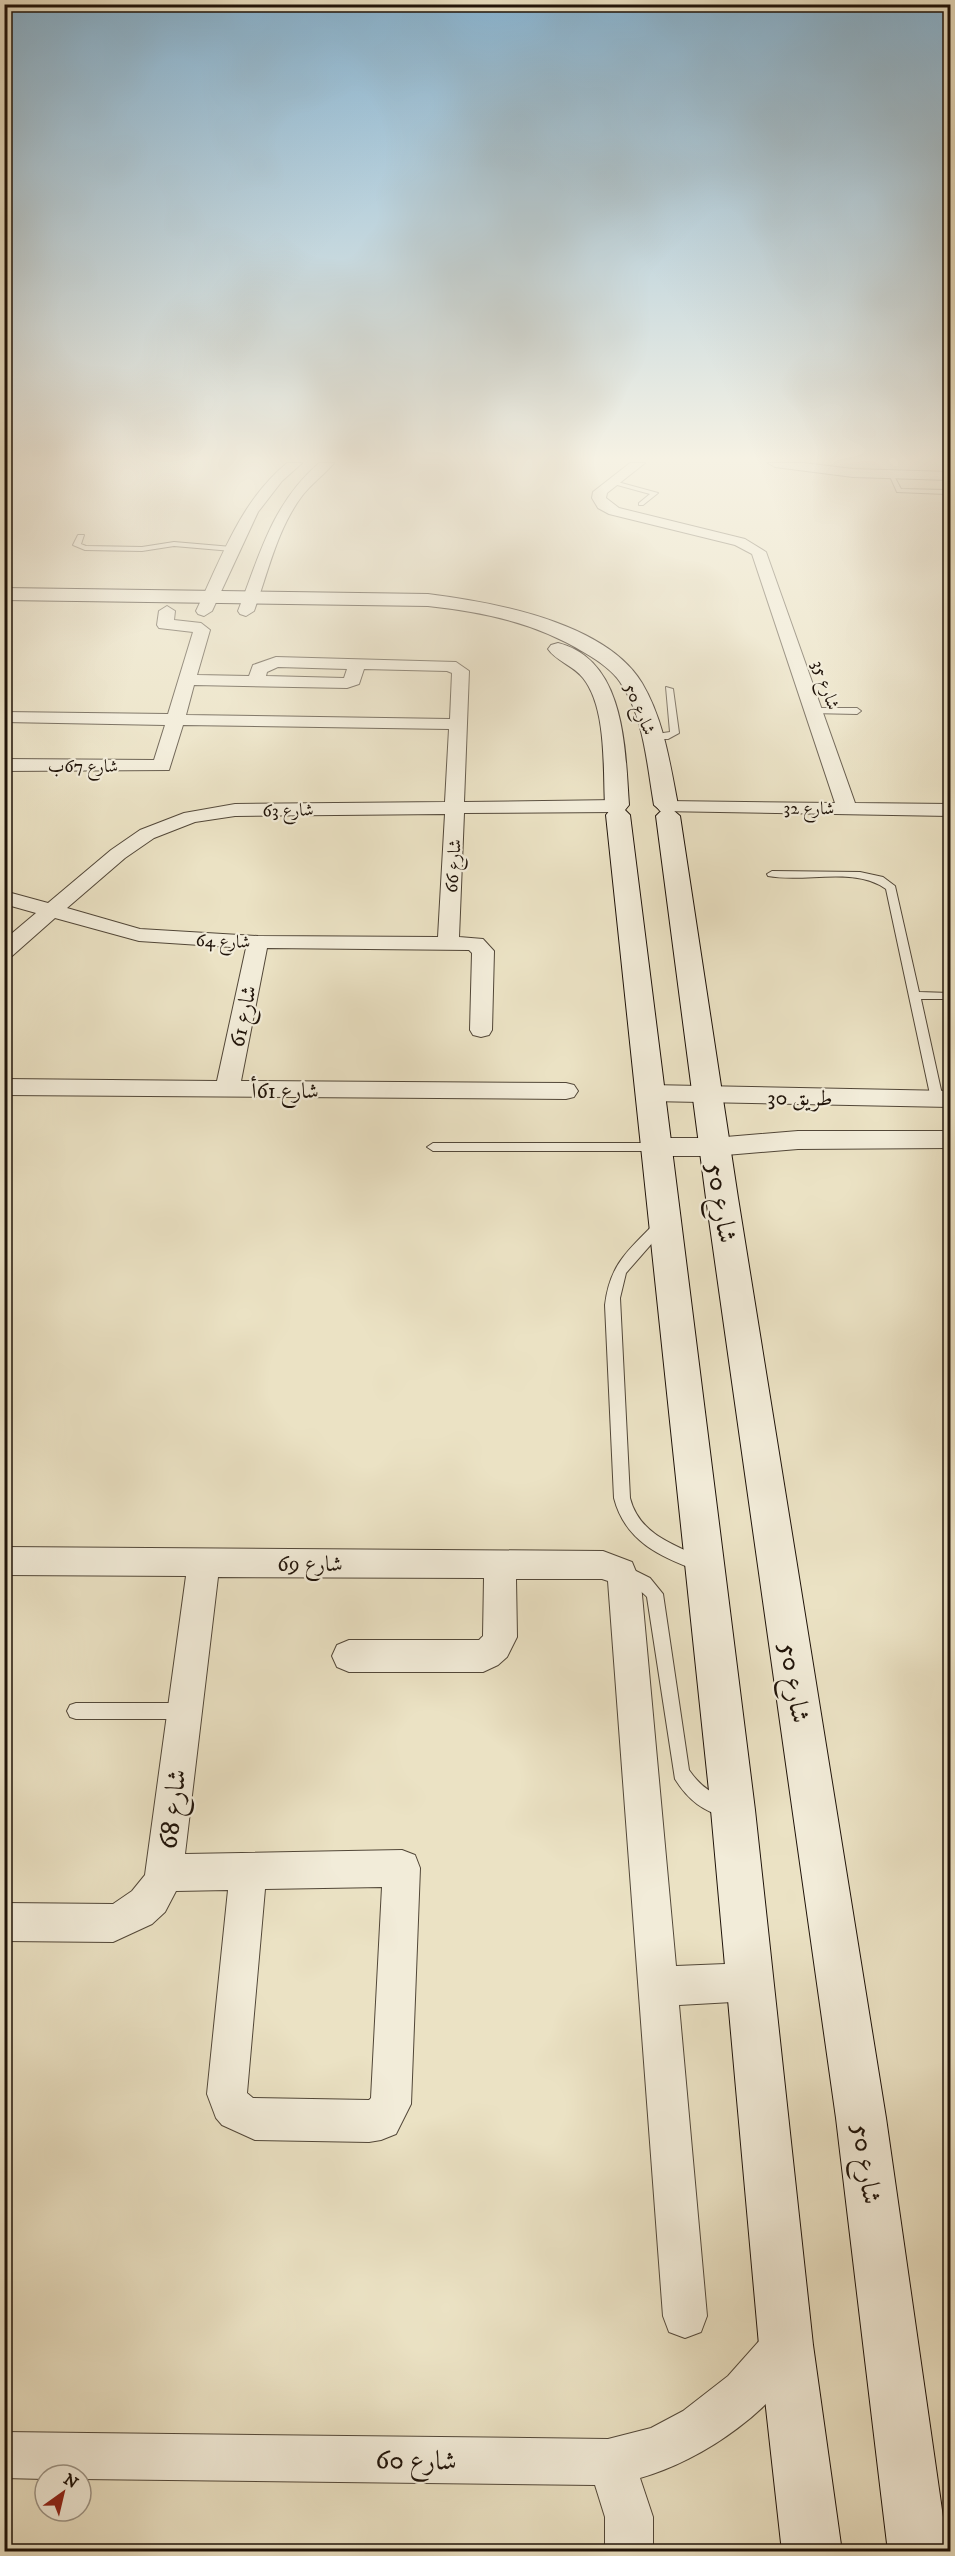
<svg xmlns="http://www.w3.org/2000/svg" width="955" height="2556" font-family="'IM FELL DW Pica',Amiri,serif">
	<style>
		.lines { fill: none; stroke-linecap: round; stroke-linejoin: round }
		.lane-casing { stroke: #524738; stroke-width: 2 }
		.street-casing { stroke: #524738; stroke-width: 2 }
		.secondary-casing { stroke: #1f1309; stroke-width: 2 }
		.lane { fill: #f2ecd9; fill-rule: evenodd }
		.street { fill: #f2ecd9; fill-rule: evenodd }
		.secondary { fill: #f2ecd9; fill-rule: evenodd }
		.labels { text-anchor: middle; stroke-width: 4.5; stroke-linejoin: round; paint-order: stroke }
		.far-street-label { font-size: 18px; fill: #1f1309; stroke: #f2ecd9 }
		.street-label { font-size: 22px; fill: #1f1309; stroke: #f2ecd9 }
		.near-street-label { font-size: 27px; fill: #1f1309; stroke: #f2ecd9 }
	</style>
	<rect width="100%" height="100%" fill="#ebe2c4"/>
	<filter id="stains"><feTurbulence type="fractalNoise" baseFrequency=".00333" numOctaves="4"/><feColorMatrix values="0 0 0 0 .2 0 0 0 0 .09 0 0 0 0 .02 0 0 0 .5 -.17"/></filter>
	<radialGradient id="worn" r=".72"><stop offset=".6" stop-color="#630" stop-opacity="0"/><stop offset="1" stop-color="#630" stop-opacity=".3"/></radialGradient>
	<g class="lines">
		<!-- lane casing -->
		<g class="lane-casing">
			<path id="lane" d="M889,474H893L901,489L946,490L949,492L946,494L897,492Z
				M610,481H614L658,493L643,505H639V503L650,494L610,483Z
				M4,524H9L10,526L4,529Z
				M78,535H84L81,544L86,546L142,547L174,542L232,547L236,549L232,551L174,546L142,551L85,550L73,545Z
				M666,687L673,689L679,733L668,739H650V735L670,732Z
				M814,708H857L861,711L857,714L811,713L810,711Z
				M772,871L860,872L883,877L895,886L919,992L950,993V999H921L943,1099L941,1102L937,1103L931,1099L886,889C855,866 805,883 768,876L767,874Z
				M433,1143H656L662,1147L656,1151H433L427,1147Z
				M661,1220L668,1225L626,1273L620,1298L630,1498C639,1534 674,1545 705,1559L707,1564L705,1569L699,1571C660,1557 625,1541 614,1498L605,1305C610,1263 629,1250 656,1222Z
				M622,1564L650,1578L663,1594L689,1770C702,1789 715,1795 734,1803L737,1809L734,1815L728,1818C704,1812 688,1800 675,1779L647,1597C639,1587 618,1580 614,1571L616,1566Z
				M76,1703H184L190,1705L193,1711L190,1717L184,1719H76L70,1717L67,1711L70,1705Z"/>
		</g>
		<!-- street casing -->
		<g class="street-casing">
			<path id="street" d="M287,463H302L282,481L258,512L212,611L204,616L198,614L196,611C222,557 240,502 287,463Z
				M319,463H334C324,475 311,484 302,496C277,529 268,573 254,611L246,616L240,614L238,611C260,554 272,504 319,463Z
				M630,463H645L607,493L606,498L619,508L745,539L766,552L855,803L950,804V816L660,811L657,807L660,803L667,801L835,803L752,554L735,545L609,514L598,508L592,498L593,492Z
				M768,463H803L853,469L950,472V480L853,477L775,467Z
				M167,606L175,611L174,620L201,623L210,630L197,675L249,676L253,665L276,657L456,662L469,671L464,802L616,800L623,802L626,806L623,810L616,812L464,813L459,937L483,939L494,951L492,1030L489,1035L481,1037L473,1035L470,1030L472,953L469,950L267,948L241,1081L566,1083L574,1085L578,1091L574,1097L566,1099L4,1095V1079L217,1081L246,948L139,941L55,918L12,956L4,957V940L36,913L4,904V891L48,903L111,850L140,830L184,813L235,804L445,802L449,729L183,725L169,770L4,771V759L154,760L165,725L4,722V712L168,714L193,632L159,628L157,625L159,611ZM278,667L347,669L344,678L266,676L267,672ZM364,669L447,671L452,673L450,719L186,715L194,685L347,688L359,684ZM445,814L438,937L258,936L140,929L67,908L125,858L154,838L195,822L235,816Z
				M650,1085L950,1091V1107L650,1101L642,1099L638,1093L642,1087Z
				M798,1131H950V1148L798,1149L714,1156H656L647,1153L644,1147L647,1141L656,1138H714Z
				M4,1547L603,1551L632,1562L641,1584L676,1966L750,1963L764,1968L769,1982L764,1996L750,2001L679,2005L707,2316L701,2332L685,2338L669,2332L663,2316L608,1581L602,1579H516L517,1637L507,1657L498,1665L483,1672H349L337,1667L332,1656L337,1645L349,1640H479L483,1636L484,1578L218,1577L185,1854L402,1850L415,1855L420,1868L411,2104L396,2134L381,2140L369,2142L255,2140L222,2125L216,2118L207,2094L228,1890L176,1891L165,1912L152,1924L113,1942L4,1941V1903L113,1904L132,1891L145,1875L186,1576L4,1575ZM382,1887L371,2098L369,2100L253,2098L247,2093L265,1889Z
				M785,2324L801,2330L807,2346C783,2406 702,2461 640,2478L653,2517V2552H605V2517L595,2485L81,2479V2475H45V2479L4,2478V2432L608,2439L651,2428L683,2411L728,2376L769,2330Z"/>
		</g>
		<!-- secondary casing -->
		<g class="secondary-casing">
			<path id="secondary" d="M4,588L428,594C492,602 605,622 642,683C664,720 670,764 678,805L673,810L680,816L738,1198L886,2118L948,2552H888L836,2118L706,1198L656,816L661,811L654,805C647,765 644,716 620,682C612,670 597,660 585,653C537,623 483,612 428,606L4,600Z
				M558,643C626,660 625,750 629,805L625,810L630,815L755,1810L813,2345L842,2552H782L759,2345L711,1810L606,815L610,810L605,805C603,769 607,708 583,678C574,666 556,661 548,649L551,645Z"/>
		</g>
		<!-- lane -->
		<use href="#lane" class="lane"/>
		<!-- street -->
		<use href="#street" class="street"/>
		<!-- secondary -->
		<use href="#secondary" class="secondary"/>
	</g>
	<!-- sky -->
	<linearGradient id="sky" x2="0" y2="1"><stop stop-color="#89b7d6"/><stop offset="0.56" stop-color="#f6f2e4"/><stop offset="1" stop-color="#f6f2e4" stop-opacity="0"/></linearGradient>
	<rect width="955" height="820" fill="url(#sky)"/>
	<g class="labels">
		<!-- far-street labels -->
		<g class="far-street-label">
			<text transform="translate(826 685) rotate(71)" y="6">شارع 35</text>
			<text transform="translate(640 709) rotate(67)" y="6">شارع 50</text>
			<text x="83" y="772">شارع 67ب</text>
			<text transform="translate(809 808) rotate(1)" y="6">شارع 32</text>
			<text transform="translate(288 810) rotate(-1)" y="6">شارع 63</text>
			<text transform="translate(453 866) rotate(-86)" y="6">شارع 66</text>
			<text transform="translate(223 941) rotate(2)" y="6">شارع 64</text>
		</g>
		<!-- street labels -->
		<g class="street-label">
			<text transform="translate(242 1016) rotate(-78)" y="8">شارع 61</text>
			<text x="285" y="1098">شارع 61أ</text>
			<text transform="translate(800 1097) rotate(1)" y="8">طريق 30</text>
			<text x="310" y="1571">شارع 69</text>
		</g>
		<!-- near-street labels -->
		<g class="near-street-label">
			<text transform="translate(722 1203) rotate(81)" y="9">شارع 50</text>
			<text transform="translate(795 1683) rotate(81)" y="9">شارع 50</text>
			<text transform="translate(172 1809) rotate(-83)" y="9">شارع 68</text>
			<text transform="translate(867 2164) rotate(82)" y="9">شارع 50</text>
			<text transform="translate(416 2460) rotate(1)" y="9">شارع 60</text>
		</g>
	</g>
	<!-- margin -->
	<rect width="955" height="2556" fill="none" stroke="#ebe2c4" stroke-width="24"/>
	<rect x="6" y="6" width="943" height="2544" fill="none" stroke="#1f1309" stroke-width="3"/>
	<rect x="12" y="12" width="931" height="2532" fill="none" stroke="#1f1309" stroke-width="1.5"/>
	<!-- north arrow -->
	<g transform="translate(63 2493) rotate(34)"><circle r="28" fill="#f2ecd9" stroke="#9e9586" stroke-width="1.5"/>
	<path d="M0-4.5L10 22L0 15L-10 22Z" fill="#8f2418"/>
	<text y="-9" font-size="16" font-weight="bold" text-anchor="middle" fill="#1f1309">N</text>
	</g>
	<rect width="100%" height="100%" filter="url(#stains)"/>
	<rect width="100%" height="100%" fill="url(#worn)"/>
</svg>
